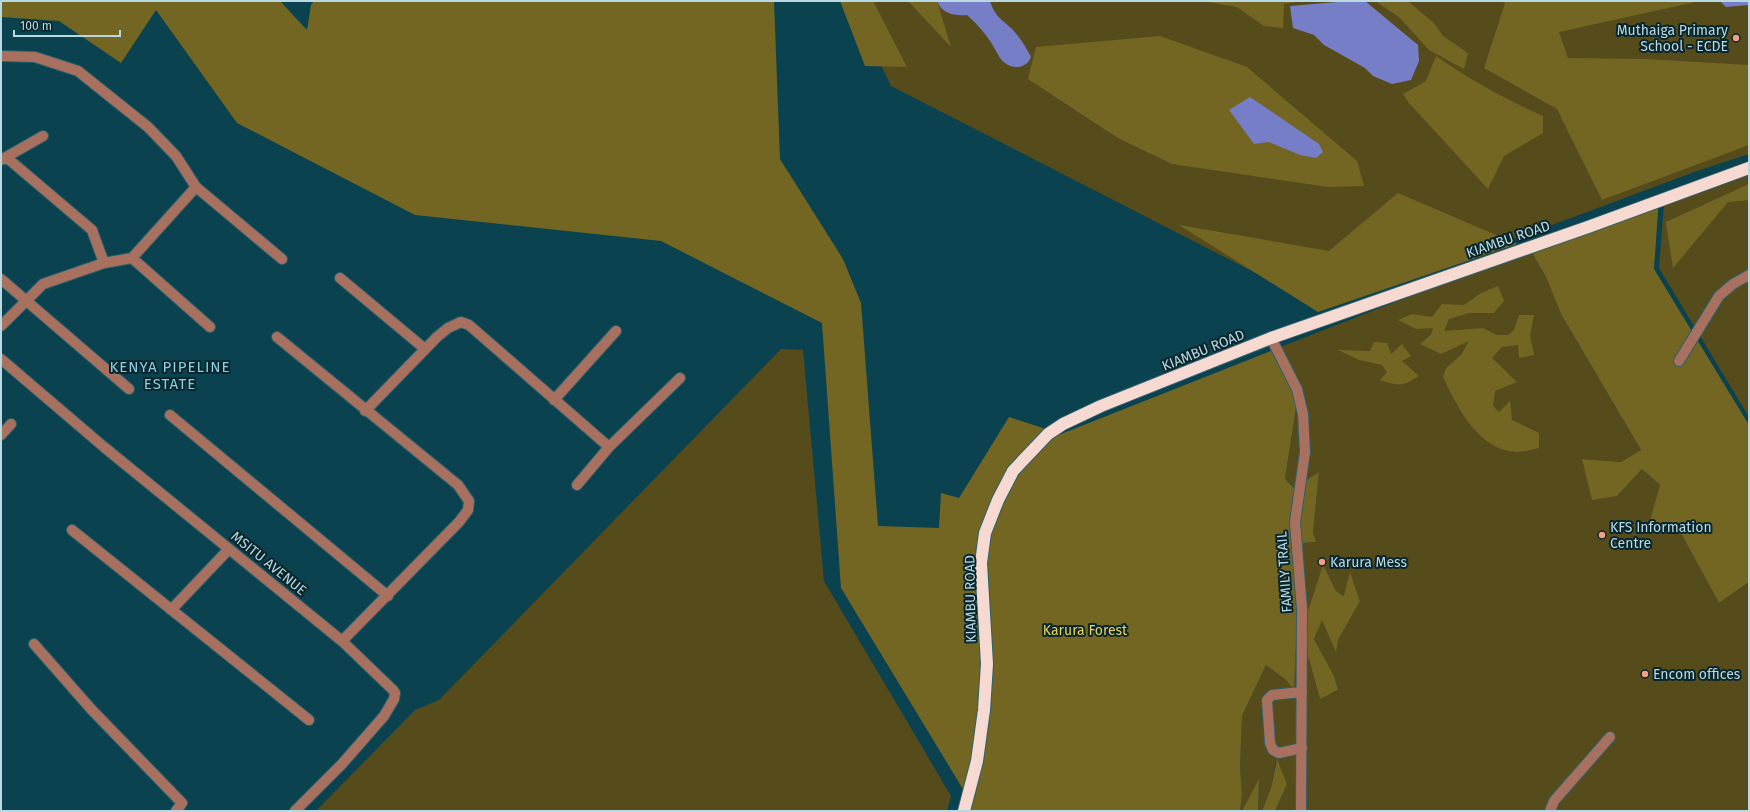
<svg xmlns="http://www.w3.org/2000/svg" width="1750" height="812" font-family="'Fira Sans',sans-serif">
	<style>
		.green { fill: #564c1b }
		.forest { fill: #736623 }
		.water { fill: #757ec6 }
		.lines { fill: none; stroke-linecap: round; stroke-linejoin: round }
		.minor-casing { stroke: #2e606c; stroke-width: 12 }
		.highway-casing { stroke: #2e606c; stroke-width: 14 }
		.minor { stroke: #a8715f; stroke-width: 10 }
		.highway { stroke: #f6d9d1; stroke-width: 12 }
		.poi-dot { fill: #f39f85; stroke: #0a262d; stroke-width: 1.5 }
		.labels { text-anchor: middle; stroke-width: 4; stroke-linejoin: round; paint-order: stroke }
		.poi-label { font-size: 14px; fill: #b9d8e2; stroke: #0a262d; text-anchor: start }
		.street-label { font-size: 14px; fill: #b9d8e2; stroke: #0a262d }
		.park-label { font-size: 14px; fill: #ebd35d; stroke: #0a262d }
		.neighbourhood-label { font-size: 15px; letter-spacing: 1px; fill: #8bcee1; stroke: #0a262d }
	</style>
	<rect width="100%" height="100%" fill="#0b424f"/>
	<!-- green -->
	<path class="green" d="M851,1H1749V154L1697,171L1544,228L1322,307L891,86Z
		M1749,174V417L1659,268L1664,204Z
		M1530,249L1546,277L1561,314L1641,450L1621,462L1582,459L1617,496L1642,469L1660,485L1647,535L1661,527L1682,535L1719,603L1749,582V811H1275L1287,784L1276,760L1271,788L1262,811H1258L1259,780L1242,811H1240L1242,794L1240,768L1242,716L1266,665L1286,680L1294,689L1296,643L1309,659L1320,698L1338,691L1334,676L1314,639L1322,619L1336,651L1338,640L1360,601L1350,573L1345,596L1336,591L1323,566L1301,633L1296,617V575L1302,569V543L1316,542L1313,533L1319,472L1294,488L1285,479L1298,395L1278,348Z
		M781,349L803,350L824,581L951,796L947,811H316L415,710L439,700Z"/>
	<!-- forest -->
	<path class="forest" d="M1,1H280L307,30L311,5L314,1H774L780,159L843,259L861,303L878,526L939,528L941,493L959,498L1009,417L1061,434L1278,348L1298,395L1285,479L1294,488L1319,472L1313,533L1316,542L1302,543V569L1296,575V617L1301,632L1323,565L1336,591L1344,596L1350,572L1360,601L1338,640L1336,652L1322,620L1314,639L1334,676L1338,690L1320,699L1309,659L1296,644L1294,690L1286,680L1266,665L1242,716L1240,768L1242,794L1240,811H970L972,804L841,588L822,323L661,241L415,215L237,123L156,10L121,63L59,21L1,17Z
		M840,1H873L907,67L865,66Z
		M908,1H937L951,47Z
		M1202,1H1302L1284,4L1283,28L1264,26L1237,7Z
		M1375,1H1407L1410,3L1434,23L1443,36L1468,53L1464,69L1429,50L1400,18Z
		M1502,1H1700L1559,32L1568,58L1645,59L1749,65V145L1602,200L1557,109L1484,68L1505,3Z
		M1160,36L1247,67L1357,161L1364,186L1328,187L1172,164L1118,138L1028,79L1036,47Z
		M1436,56C1470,80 1505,99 1543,116V133L1504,156L1488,189L1409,103L1403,94L1426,81Z
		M1749,184V200L1728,202L1673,268L1666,222Z
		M1398,193L1517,244L1318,312L1179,225L1329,251Z
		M1659,198L1654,269L1749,425V582L1719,603L1682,535L1661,527L1646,535L1660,485L1642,469L1617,496L1592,500L1582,459L1621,462L1641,450L1561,314L1546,277L1530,249Z
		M1498,286L1504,301L1494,313H1469L1449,319L1444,331L1483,328L1497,335H1508L1514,330L1519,315H1534L1530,335L1534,355L1519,358L1518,345L1502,347L1492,358L1517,382L1495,391L1493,406L1499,412L1510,401L1512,420L1539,433V448C1532,449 1524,452 1517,452C1479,451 1457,407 1443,377L1446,368L1461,355L1469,341L1441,354L1420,344L1431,335L1433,328L1416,329L1398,320L1412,314L1432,317L1442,304L1464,305L1481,293Z
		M1374,342L1387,343L1391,354L1402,344L1411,356L1402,361L1419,376C1402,387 1399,386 1380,380L1387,372L1382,365L1359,360L1338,350L1370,351Z
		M1277,759L1287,784L1275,811H1262L1271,788Z
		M1259,779L1258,811H1242Z"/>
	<!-- water -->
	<path class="water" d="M937,1H990C995,16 1000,18 1011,28C1019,36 1026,47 1031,57C1027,68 1013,70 1005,63C999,59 996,50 992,44C985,33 977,24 967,15C955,16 942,14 937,1Z
		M1349,1H1365L1418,45L1419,61L1411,80L1392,84L1373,76L1365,68L1324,45L1314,35L1293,28L1290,6Z
		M1720,1H1749V5L1726,7Z
		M1250,97L1319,144L1323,152L1316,158L1300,155L1269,142L1254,144L1229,110Z"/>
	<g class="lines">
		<!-- minor casing -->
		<g class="minor-casing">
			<path id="minor" d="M1,56L35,57L78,71L148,127L176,156L196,187L282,259
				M6,157L92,230L104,263
				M1,160L43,136
				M132,258L210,327
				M340,278L425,349
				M1,279L129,389
				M1,326L43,284L104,263L132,258L196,187
				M277,337L458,485L469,501L468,510L459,522L342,641
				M1271,338L1297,389L1303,414L1305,452L1295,522L1302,609L1301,811
				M1,359L104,447L342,641L393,690L395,693L394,699L384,716L342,764L295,811
				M1679,361L1719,296L1733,284L1749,275
				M554,400L616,331
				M365,411L437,337L448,328L461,322L469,325L609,447
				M170,415L388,596
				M1,435L11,424
				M577,485L609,447L680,378
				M72,530L309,720
				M171,610L229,549
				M34,644L91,709L182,803L176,811
				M1302,692L1272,695L1267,700L1270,743L1273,750L1279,753L1302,748
				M1550,811L1554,801L1610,737"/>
		</g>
		<!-- highway casing -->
		<g class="highway-casing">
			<path id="highway" d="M964,811L977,761L984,710L987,664L981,563L985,533L998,500L1013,471L1048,434L1063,424L1101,406L1271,338L1588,227L1749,168"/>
		</g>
		<!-- minor -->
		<use href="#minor" class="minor"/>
		<!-- highway -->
		<use href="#highway" class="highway"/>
	</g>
	<!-- markers -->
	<g class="poi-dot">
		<circle cx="1736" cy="38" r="4"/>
		<circle cx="1602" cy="535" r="4"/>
		<circle cx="1322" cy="562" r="4"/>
		<circle cx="1645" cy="674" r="4"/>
	</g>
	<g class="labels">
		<!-- poi labels -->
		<g class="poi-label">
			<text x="1728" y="35" text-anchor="end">Muthaiga Primary<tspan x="1728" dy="16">School - ECDE</tspan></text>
			<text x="1610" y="532">KFS Information<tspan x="1610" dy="16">Centre</tspan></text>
			<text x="1330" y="567">Karura Mess</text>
			<text x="1653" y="679">Encom offices</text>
		</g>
		<!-- street labels -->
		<g class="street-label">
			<text transform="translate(1508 239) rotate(-19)" y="5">KIAMBU ROAD</text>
			<text transform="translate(1203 350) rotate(-22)" y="5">KIAMBU ROAD</text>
			<text transform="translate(269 563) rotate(39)" y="5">MSITU AVENUE</text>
			<text transform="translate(1284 572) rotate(-94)" y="5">FAMILY TRAIL</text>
			<text transform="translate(970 599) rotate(-91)" y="5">KIAMBU ROAD</text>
		</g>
		<!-- park labels -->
		<g class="park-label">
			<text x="1085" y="635">Karura Forest</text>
		</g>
		<!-- neighbourhood labels -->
		<g class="neighbourhood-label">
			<text x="170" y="372">KENYA PIPELINE<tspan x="170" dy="17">ESTATE</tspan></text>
		</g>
	</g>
	<!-- border -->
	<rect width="1750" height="812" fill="none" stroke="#b9d8e2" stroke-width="4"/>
	<!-- scale -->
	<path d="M14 30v6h106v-6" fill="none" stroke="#b9d8e2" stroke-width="2"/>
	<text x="20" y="30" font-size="12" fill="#b9d8e2" stroke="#0a262d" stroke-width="3" paint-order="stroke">100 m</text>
</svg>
